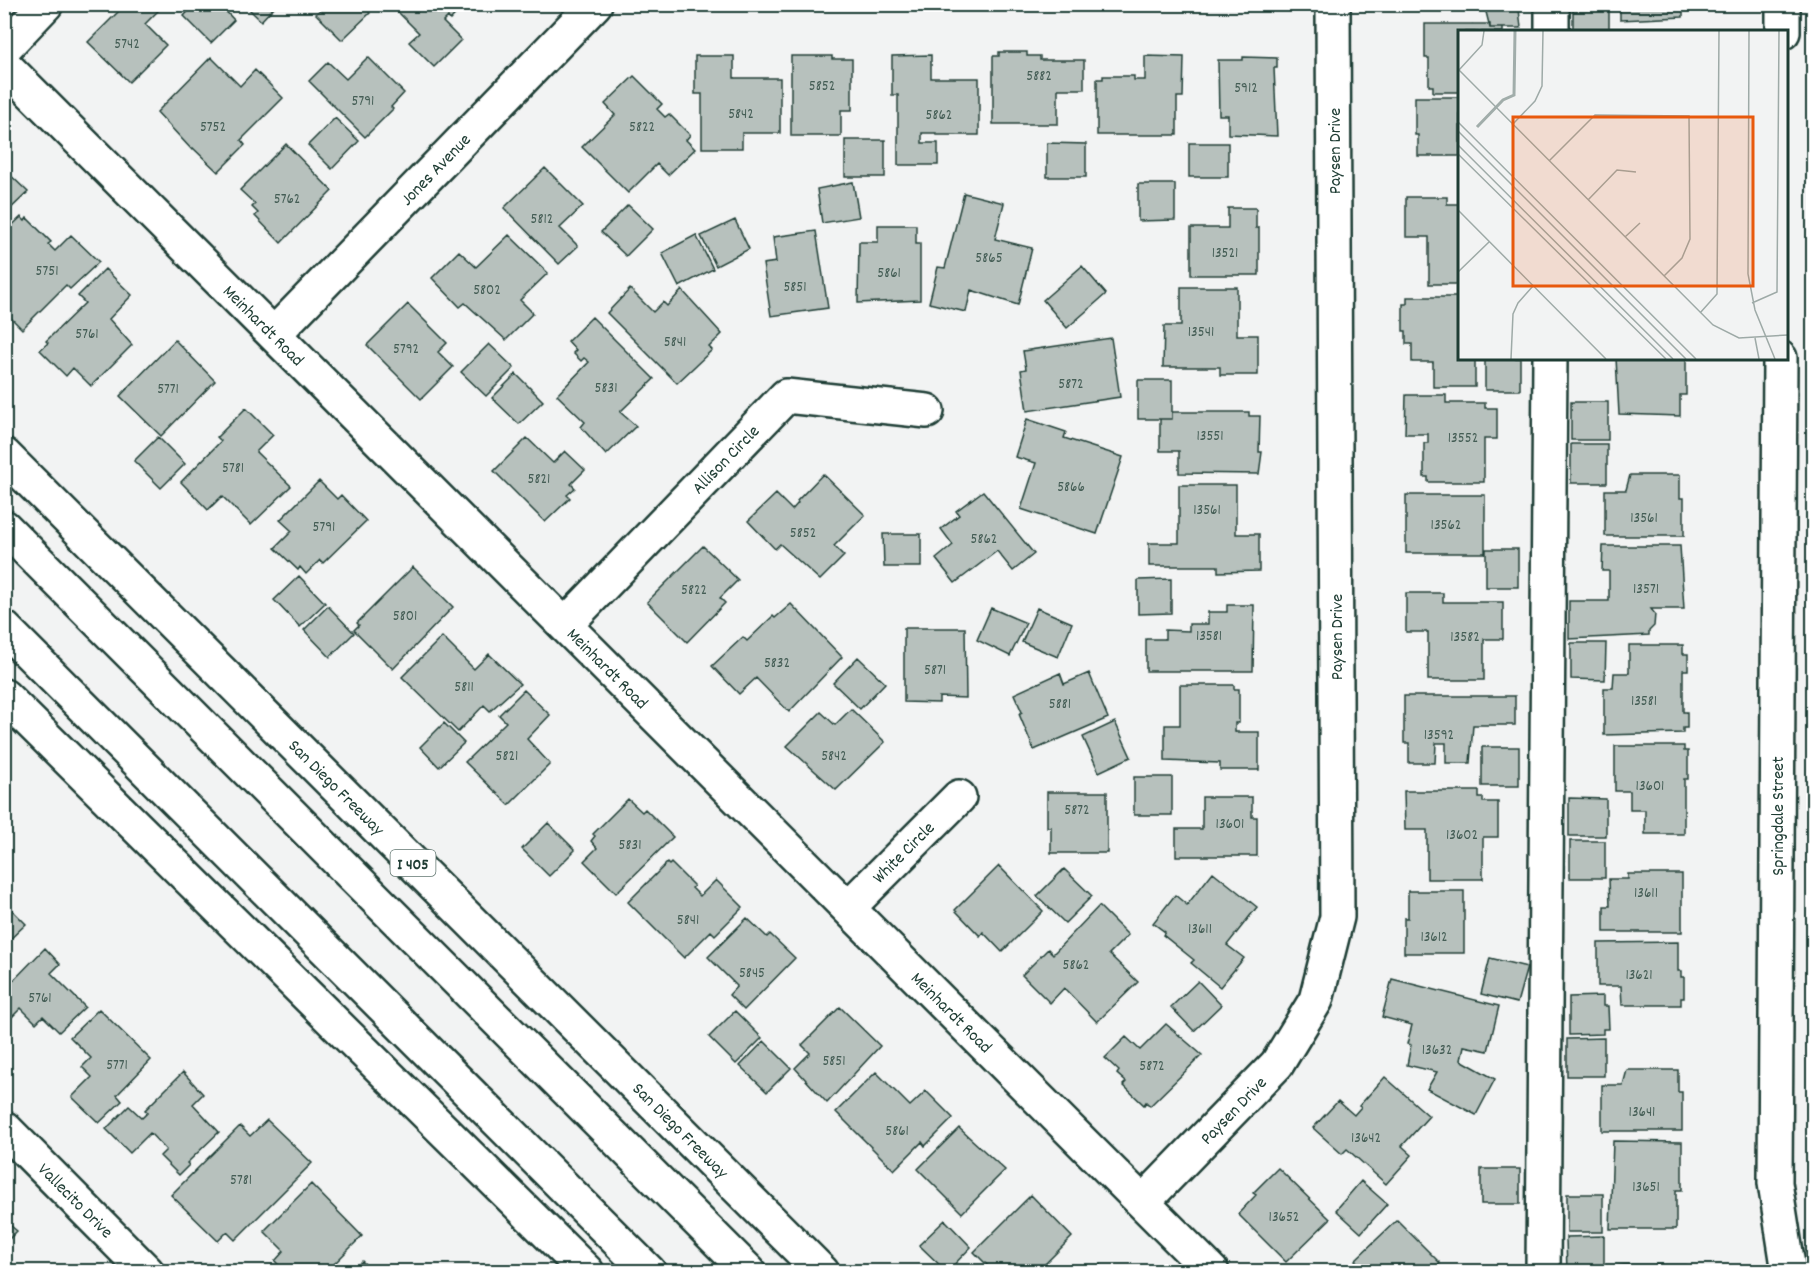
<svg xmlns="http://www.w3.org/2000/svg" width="1818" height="1276" font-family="Dekko,sans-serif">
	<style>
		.building { fill: #b7c1bd; stroke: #1f3d34; stroke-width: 1.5 }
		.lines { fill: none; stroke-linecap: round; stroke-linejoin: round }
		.minor-casing { stroke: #1f3d34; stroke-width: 38 }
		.major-casing { stroke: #1f3d34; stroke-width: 38 }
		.highway-casing { stroke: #1f3d34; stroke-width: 38 }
		.minor { stroke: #fff; stroke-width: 33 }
		.major { stroke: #fff; stroke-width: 33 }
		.highway { stroke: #fff; stroke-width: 33 }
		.labels { text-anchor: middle; stroke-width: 6; stroke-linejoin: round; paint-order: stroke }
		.number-label { font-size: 15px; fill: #455e56 }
		.shield { fill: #fff; stroke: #627771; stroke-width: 1.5 }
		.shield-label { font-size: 16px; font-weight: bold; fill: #1f3d34 }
		.street-label { font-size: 18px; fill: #1f3d34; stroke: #fff }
		.inset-river { fill: none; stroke: #a1adaa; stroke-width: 3 }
		.inset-road { fill: none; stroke: #9eaaa7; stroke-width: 1.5 }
		.view { fill: #e8590c; fill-opacity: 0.15; stroke: #e8590c; stroke-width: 3 }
		.inset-edge { fill: none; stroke: #1f3d34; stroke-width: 3 }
	</style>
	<rect width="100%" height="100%" fill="#f2f3f3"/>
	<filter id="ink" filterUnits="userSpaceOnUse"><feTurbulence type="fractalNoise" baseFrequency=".0167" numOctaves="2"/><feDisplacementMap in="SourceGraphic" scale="12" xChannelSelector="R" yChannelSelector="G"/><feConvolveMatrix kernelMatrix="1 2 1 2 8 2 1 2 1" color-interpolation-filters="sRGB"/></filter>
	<g filter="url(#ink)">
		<!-- building -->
		<path class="building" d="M126,4L163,6L145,24L166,45L129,82L88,42Z
			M195,4H219L234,20L211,43L184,16Z
			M244,4H277L261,21Z
			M326,4H361L370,13L342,40L316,14Z
			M390,4H465L450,20L448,17L443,22L461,40L434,67L409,42L419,33Z
			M1484,4H1522L1523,7L1519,9L1521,28H1490Z
			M1620,4H1683V17L1620,20Z
			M1573,7H1609V32H1573Z
			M1425,24H1490V28H1503V32H1460V92H1433V86H1429V58H1425Z
			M999,52H1027V56H1040V60H1084V89H1058V124H993V56H999Z
			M931,55V78H979V135H936V133H922V143H938V165H898V95H892V56Z
			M695,56H734V78H780V133H742V148H702V94H695Z
			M791,56H832V59H852V110H841V136H791Z
			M1145,56L1184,57L1183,97H1177V135H1097V79H1103V76H1134V80H1145Z
			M211,57L240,86L255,70L283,98L241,140L245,145L218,172L193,148L192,150L157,112Z
			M368,57L404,93L391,107L393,109L365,137L309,81L328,62L346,79Z
			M1243,57L1277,58V68H1274L1277,136L1228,134V115H1219L1218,60H1243Z
			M634,76L662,104L657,109L665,117L669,114L690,135L686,140L695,149L668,175L657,164L628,193L582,147L615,115L605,104Z
			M1415,97H1460V156H1418V135H1415Z
			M335,118L359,141L332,169L308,145Z
			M845,140H885V177H845Z
			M1047,143L1086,144V177H1047Z
			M1189,143H1228V177H1189Z
			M286,144L332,191L281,243L255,216L258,213L252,207L255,204L240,190Z
			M545,168L583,206L560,228L578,246L559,264L504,208Z
			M4,169L28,192L4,215Z
			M853,182L859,217L822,223L817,189Z
			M1138,184H1175V220L1138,221Z
			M964,193L1004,203L995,239L1032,248L1018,305L971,290L966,312L929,303L938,267L945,268Z
			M1406,197H1447V204H1460V284H1429V237H1406Z
			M628,205L653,229L626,256L601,232Z
			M1228,208H1256V228H1259V275H1191V228H1228Z
			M21,217L25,221L27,218L51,242L48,244L55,251L71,235L99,262L70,289L66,285L22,329L4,311V287L8,283L4,279V233Z
			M735,220L749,249L716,266L701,236Z
			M878,225H916V244H920V300L858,303L859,242H878Z
			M816,231L828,308L771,316L763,264L776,262L773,237Z
			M509,235L548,273L520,300L533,313L506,340L465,303L460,307L432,278L459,251L476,267Z
			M696,235L713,269L679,287L662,253Z
			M1082,266L1106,294L1067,328L1043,300Z
			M105,269L132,295L109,319L132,345L91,386L73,368L66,376L40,350L48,343L46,341L85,303L78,296Z
			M1181,287H1237V335H1258V375H1220V367H1163L1164,326H1181Z
			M630,289L653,312L663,302L667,306L682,290L722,334L709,347L712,350L677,383L607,313Z
			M1407,297H1460V358H1475V387H1433V362H1412V344H1406V331H1403V304H1407Z
			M408,304L447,343L438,352L453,367L421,399L367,345Z
			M592,317L654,379L620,412L636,426L606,455L581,427L585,422L557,395L589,362L584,358L581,361L573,353L576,350L568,341Z
			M1111,338L1120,397L1027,411L1021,370L1026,369L1023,351Z
			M175,340L215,381L161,436L120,396Z
			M489,344L514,368L486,396L461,372Z
			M1485,358H1520V390H1485Z
			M1616,358H1686V395H1680V416L1619,414Z
			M516,374L543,401L519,424L492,398Z
			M1138,380H1172V419H1138Z
			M1406,395H1446V403H1485V408H1497V439H1484V482H1428V477H1424V443H1428V434H1405Z
			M1571,402H1608V440H1571Z
			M246,408L273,435L256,452L291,486L251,525L222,496L208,510L181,482L221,441L217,437Z
			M1172,412H1249V416H1260L1259,452H1262L1259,474L1179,473V451H1160V419H1172Z
			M1027,419L1066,432L1064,438L1123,457L1097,534L1021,509L1036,463L1015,457Z
			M158,437L185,464L161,488L134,461Z
			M527,438L553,463L565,451L585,470L571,484L575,488L567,495L570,498L545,522L494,471Z
			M1571,444H1607V483H1571Z
			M823,474L865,515L834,546L844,556L820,580L780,544L775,549L748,521L776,494L792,510L798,503L797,501Z
			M1630,475H1680V498H1684V536H1605V490H1626Z
			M319,481L337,499L341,495L366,521L323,563L320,560L306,574L300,567L298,570L275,548L292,531L280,520Z
			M1179,485H1236V534H1259V571L1218,572V566H1149V543H1179Z
			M983,491L1034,554L1013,571L997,551L955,583L936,559L953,545L941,529L959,515L956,511Z
			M1406,495H1485V553H1406Z
			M883,534H921V567H884Z
			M703,546L738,580L720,598L725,603L687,642L647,602Z
			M1603,546H1680L1684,609H1651L1655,614L1654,626L1649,631V635L1569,639V601H1609V571H1602Z
			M1486,549H1518V587H1486Z
			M413,567L453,607L393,669L354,630L359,625L357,623Z
			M299,576L325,603L300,627L274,600Z
			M1171,579V613L1138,614V580Z
			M1406,593H1443V602H1503V639H1484V680H1428V632H1406Z
			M791,604L842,657L789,712L756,678L739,694L712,666L743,637L747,641L773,616L775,618Z
			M1227,605H1254L1253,671H1146V639H1165V630L1189,631V624H1208V612H1227Z
			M328,606L354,633L330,657L304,630Z
			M991,608L1026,623L1010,656L977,640Z
			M1037,608L1072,623L1058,657L1022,642Z
			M904,628H965L966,698L939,697V703L904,702Z
			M442,637L474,669L489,654L520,684L490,711L484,705L458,732L402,677Z
			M1571,643H1606L1605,680L1571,679Z
			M1629,645H1683V654H1688V670H1683V712H1687V728H1683V733L1604,735V688H1613L1614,673H1629Z
			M858,657L885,683L860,709L833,683Z
			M1060,673L1064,684L1089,673L1108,718L1034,750L1019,714L1022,712L1014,694Z
			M1180,685H1234V689H1239V723H1235V732H1259V770H1220V763L1165,761V725H1180Z
			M524,690L550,715L527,739L550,764L509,805L465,762L506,722L499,715Z
			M1404,696H1515V725H1473L1470,763H1446V743H1436L1435,763H1409V743H1404Z
			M851,709L885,742L836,790L787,746L821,712L835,725Z
			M1115,722L1131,757L1099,772L1083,737Z
			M444,723L464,743L439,767L420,747Z
			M1615,746H1684V751H1688V779H1684V834H1645V810H1630V791H1615Z
			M1482,747H1519V786H1482Z
			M1134,777H1172V815H1134Z
			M1404,791H1479V798H1483V802H1498V837H1483V879H1427V830H1405Z
			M1047,792H1107V853H1051V827H1047Z
			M1202,797H1252V817H1257V856H1176V829H1202Z
			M1569,798L1606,799V836H1569Z
			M628,799L642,812L645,809L673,837L616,893L584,861L597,848L591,841L595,836L593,834Z
			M548,823L575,850L549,876L522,849Z
			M1570,841H1605V878H1570Z
			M667,863L669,865L671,863L694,886L692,888L700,896L716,880L743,907L715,935L711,931L684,958L628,902Z
			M999,866L1043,911L1002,952L983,932L980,936L955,910Z
			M1064,869L1092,896L1065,923L1037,896Z
			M1213,872L1257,907L1227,945L1244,958L1220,987L1191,963L1194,960L1163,935L1165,932L1153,923L1175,895L1187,905Z
			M1628,874H1682V932H1604V906H1610L1609,879H1628Z
			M1408,891H1464V953H1404V918H1408Z
			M4,902L26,924L4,945Z
			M1099,906L1128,935L1109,954L1138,982L1097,1022L1064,988L1050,1003L1022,975L1048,949L1053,954Z
			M747,918L767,937L770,934L795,958L744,1010L729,995L737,986L708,957Z
			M1678,942V971H1681V977H1684V998H1681V1005H1622L1621,986H1598V943Z
			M45,948L60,964L51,973L85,1007L59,1032L43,1016L36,1023L21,1008L4,1025V984L7,987Z
			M1490,958L1527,967L1517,1003L1481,994Z
			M1392,979L1499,1006L1488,1051L1464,1046L1461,1060L1495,1079L1476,1115L1427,1089L1437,1072L1407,1065L1411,1045L1407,1044L1412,1025L1382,1017Z
			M1198,981L1221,1005L1194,1031L1171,1007Z
			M1603,996V1006H1608L1609,1029H1603V1034L1569,1035V997Z
			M840,1007L880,1046L827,1103L795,1068L810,1053L802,1045Z
			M99,1009L151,1060L117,1095L122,1101L99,1123L72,1097L92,1077L82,1067L91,1058L70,1037Z
			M735,1011L762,1038L736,1064L709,1037Z
			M1166,1024L1202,1055L1150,1106L1146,1102L1144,1105L1123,1085L1126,1082L1117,1074L1119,1071L1105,1058L1126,1037L1140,1050Z
			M1604,1038V1076H1567V1039Z
			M764,1041L791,1068L767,1092L740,1066Z
			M1627,1070H1678V1092H1682V1131H1602V1085H1623Z
			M183,1072L203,1094L193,1104L219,1132L187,1163L189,1165L179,1175L160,1156L166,1150L150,1133L130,1153L106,1129L129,1106L142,1118L148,1112L145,1110Z
			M876,1072L910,1106L926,1091L953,1118L925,1146L922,1142L894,1170L836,1112Z
			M1385,1077L1429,1116L1402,1146L1412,1155L1386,1184L1347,1149L1342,1154L1313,1128L1338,1101L1354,1115L1361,1107L1359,1106Z
			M267,1120L312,1163L235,1240L227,1232L218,1241L171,1195L240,1126L250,1136Z
			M959,1128L1005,1170L962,1213L918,1169Z
			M1613,1141L1682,1142V1190H1676V1229H1610Z
			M1278,1168L1330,1219L1286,1262L1238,1214L1256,1195L1253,1193Z
			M1481,1169H1520V1204H1481Z
			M1361,1181L1387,1204L1361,1233L1336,1210Z
			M311,1184L362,1236L326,1272H285L275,1261L284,1251L264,1231Z
			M1567,1194H1603V1232H1567Z
			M1031,1195L1072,1237L1037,1272H1031L1024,1265L1018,1272L993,1271L974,1252Z
			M4,1220L17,1231L4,1244Z
			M945,1220L971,1247L947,1272L919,1245Z
			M1397,1220L1440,1263L1432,1272H1367L1355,1260Z
			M1604,1236V1272H1567L1566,1237Z
			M362,1261L372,1271L375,1269L378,1272H351Z
			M1100,1265L1106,1272H1094Z
			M1624,1265H1686V1272H1606V1267Z"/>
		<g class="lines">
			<!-- minor casing -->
			<g class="minor-casing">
				<path id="minor" d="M1552,32V4
					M4,48L46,4
					M4,65L1212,1272
					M274,334L595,4
					M565,625L786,396L927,411
					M848,908L959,797
					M4,1128L147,1272
					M1143,1202L1277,1064L1316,1000L1337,917L1333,4
					M1543,1272L1550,358"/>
			</g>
			<!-- major casing -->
			<g class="major-casing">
				<path id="major" d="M1783,32V4
					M1780,358L1775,1183L1789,1272"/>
			</g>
			<!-- highway casing -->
			<g class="highway-casing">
				<path id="highway" d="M4,455L822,1272
					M4,527L749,1272
					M4,628L649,1272
					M4,696L587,1272"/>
			</g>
			<!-- minor -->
			<use href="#minor" class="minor"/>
			<!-- major -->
			<use href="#major" class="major"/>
			<!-- highway -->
			<use href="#highway" class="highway"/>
		</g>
	</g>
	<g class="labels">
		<!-- number labels -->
		<g class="number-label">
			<text x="127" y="48">5742</text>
			<text x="1039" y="80">5882</text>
			<text x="822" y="90">5852</text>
			<text x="1246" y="92">5912</text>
			<text x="363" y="105">5791</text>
			<text x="741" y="118">5842</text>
			<text x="939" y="119">5862</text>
			<text x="213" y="131">5752</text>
			<text x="642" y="131">5822</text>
			<text x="287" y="203">5762</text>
			<text x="542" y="223">5812</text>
			<text x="1225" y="257">13521</text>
			<text x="989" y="262">5865</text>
			<text x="47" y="275">5751</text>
			<text x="889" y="277">5861</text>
			<text x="795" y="291">5851</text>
			<text x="487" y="294">5802</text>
			<text x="1201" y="336">13541</text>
			<text x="87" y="338">5761</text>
			<text x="675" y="346">5841</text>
			<text x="406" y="353">5792</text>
			<text x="1071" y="388">5872</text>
			<text x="606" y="392">5831</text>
			<text x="168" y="393">5771</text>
			<text x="1210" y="440">13551</text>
			<text x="1463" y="442">13552</text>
			<text x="233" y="472">5781</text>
			<text x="539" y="483">5821</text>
			<text x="1071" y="491">5866</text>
			<text x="1207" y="514">13561</text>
			<text x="1644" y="522">13561</text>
			<text x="1446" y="529">13562</text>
			<text x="324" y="531">5791</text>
			<text x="803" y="537">5852</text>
			<text x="984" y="543">5862</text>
			<text x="1646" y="593">13571</text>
			<text x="694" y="594">5822</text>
			<text x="405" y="620">5801</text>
			<text x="1209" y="640">13581</text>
			<text x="1465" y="641">13582</text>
			<text x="777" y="667">5832</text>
			<text x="935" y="674">5871</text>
			<text x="464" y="691">5811</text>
			<text x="1644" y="705">13581</text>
			<text x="1060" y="708">5881</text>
			<text x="1439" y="739">13592</text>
			<text x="507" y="760">5821</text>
			<text x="834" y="760">5842</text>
			<text x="1650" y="790">13601</text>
			<text x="1077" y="814">5872</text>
			<text x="1230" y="828">13601</text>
			<text x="1462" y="839">13602</text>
			<text x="630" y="849">5831</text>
			<text x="1646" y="897">13611</text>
			<text x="688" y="924">5841</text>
			<text x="1200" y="933">13611</text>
			<text x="1434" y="941">13612</text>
			<text x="1076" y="969">5862</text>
			<text x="752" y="977">5845</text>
			<text x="1639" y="979">13621</text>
			<text x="40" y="1002">5761</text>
			<text x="1437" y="1054">13632</text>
			<text x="834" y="1065">5851</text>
			<text x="117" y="1069">5771</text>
			<text x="1152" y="1070">5872</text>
			<text x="1642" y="1116">13641</text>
			<text x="897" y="1135">5861</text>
			<text x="1366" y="1142">13642</text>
			<text x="241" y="1184">5781</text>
			<text x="1646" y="1191">13651</text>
			<text x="1284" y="1221">13652</text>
		</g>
		<!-- shield labels -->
		<rect class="shield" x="390.5" y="850" width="45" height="26" rx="4.5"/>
		<g class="shield-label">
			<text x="413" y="869">I 405</text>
		</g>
		<!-- street labels -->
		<g class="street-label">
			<text transform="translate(1334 151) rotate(-90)" y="6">Paysen Drive</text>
			<text transform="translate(435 169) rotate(-46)" y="6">Jones Avenue</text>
			<text transform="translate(264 325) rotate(45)" y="6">Meinhardt Road</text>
			<text transform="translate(725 459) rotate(-46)" y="6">Allison Circle</text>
			<text transform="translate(1336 637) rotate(-90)" y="6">Paysen Drive</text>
			<text transform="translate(608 668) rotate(45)" y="6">Meinhardt Road</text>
			<text transform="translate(337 787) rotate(45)" y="6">San Diego Freeway</text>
			<text transform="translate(1777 816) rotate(-90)" y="6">Springdale Street</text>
			<text transform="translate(903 852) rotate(-45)" y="6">White Circle</text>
			<text transform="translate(952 1012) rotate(45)" y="6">Meinhardt Road</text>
			<text transform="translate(1233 1110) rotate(-46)" y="6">Paysen Drive</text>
			<text transform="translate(681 1130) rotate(45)" y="6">San Diego Freeway</text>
			<text transform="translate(76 1200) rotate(45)" y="6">Vallecito Drive</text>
		</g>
	</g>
	<!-- overview -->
	<g transform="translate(1458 30)">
		<rect width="330" height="330" fill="#f2f3f3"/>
		<path class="inset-river" d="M19,97L45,70L56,65L57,1"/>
		<path class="inset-road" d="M291,1L290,244L297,280L317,329M0,39L255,295L281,308L330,305M1,40L24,15L26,1M0,92L238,329M54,95L77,71L84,56L85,1M0,101L228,329M0,115L215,329M0,124L208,329M91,131L137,85L231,86L232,209L224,228L206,246M130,170L159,140L178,142M0,180L148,329M167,207L182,193M0,242L31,212M294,273L319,262L321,1M242,283L259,264L261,1M297,308L301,329M53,329L55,284L60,273L75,256"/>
		<path class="view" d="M55,87H295V256H55Z"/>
		<rect width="330" height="330" class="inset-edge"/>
	</g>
	<!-- margin -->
	<rect width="1818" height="1276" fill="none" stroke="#fff" stroke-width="24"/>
	<rect x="12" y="12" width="1794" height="1252" fill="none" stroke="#1f3d34" stroke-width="2" filter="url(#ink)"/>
</svg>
